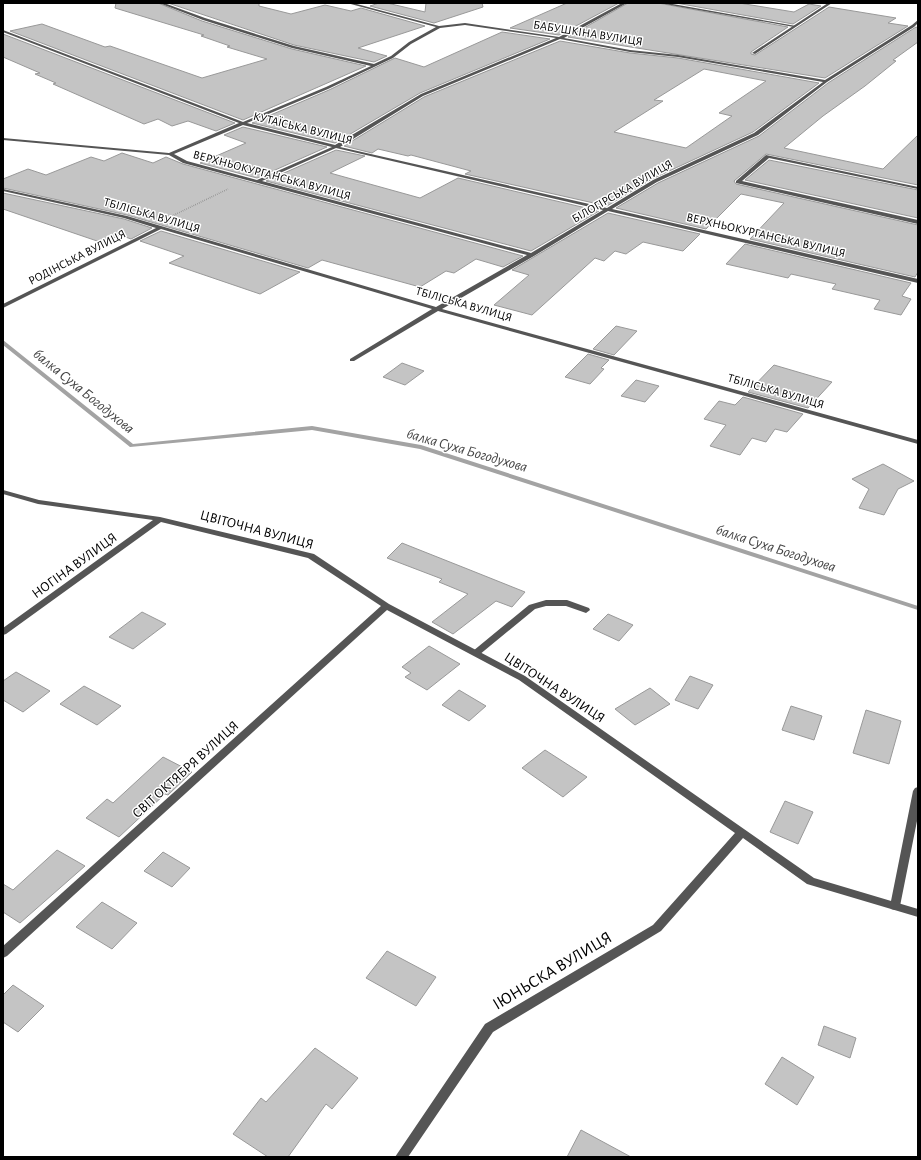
<svg xmlns="http://www.w3.org/2000/svg" width="921" height="1160" font-family="'Alegreya Sans',sans-serif">
	<style>
		.lines { fill: none; stroke-linecap: round; stroke-linejoin: round }
		.stream { fill: #a3a3a3; fill-rule: evenodd }
		.building { fill: #c4c4c4; stroke: #999; fill-rule: evenodd }
		.path { stroke: #777; stroke-width: 1.5; stroke-dasharray: 0.5 1.5; stroke-linecap: butt }
		.lane { fill: #555; fill-rule: evenodd }
		.street { fill: #555; fill-rule: evenodd }
		.labels { text-anchor: middle; stroke-width: 3; stroke-linejoin: round; paint-order: stroke }
		.far-street-label { font-size: 12px; fill: #000; stroke: #fff }
		.street-label { font-size: 14px; fill: #000; stroke: #fff }
		.water-label { font-size: 15px; font-style: italic; fill: #444; stroke: #fff }
		.near-street-label { font-size: 17px; fill: #000; stroke: #fff }
	</style>
	<rect width="100%" height="100%" fill="#fff"/>
	<g class="lines">
		<!-- stream -->
		<path class="stream" d="M3,340L133,444L312,426L421,445L918,606V610L420,449L312,430L130,447L3,345Z"/>
	</g>
	<!-- building -->
	<path class="building" d="M116,3H158L202,21L292,49L366,66L243,120L10,31L42,24L105,47L110,46L202,78L267,59L227,47L230,46L201,36L204,35L115,8Z
		M168,3H259V6L291,14L325,5L351,11L361,8L425,26L358,48L387,56L374,62L294,45Z
		M379,3H387L425,12L426,3H482L483,7L434,23L370,6Z
		M567,3H619L559,35L510,28Z
		M628,3H658L788,27L751,52V54L755,55L829,7L896,18L888,23L908,26L825,78L568,37Z
		M676,3H739L794,12L809,4L821,6L793,24Z
		M916,27L918,28V42L893,60L896,61L865,86L823,116L784,148L883,169L918,135V185L766,154L734,181L736,184L918,225V272L915,277L750,239L784,203L741,194L706,229L616,208L658,183L759,136L828,83Z
		M502,32L550,39L420,93L335,143L252,123L329,90L395,58L424,67Z
		M3,34L235,123L216,131L188,121L172,126L158,119L144,124L53,84L56,83L35,74L40,73L3,57Z
		M560,41L630,53L678,58L819,83L753,132L652,179L607,206L465,174L471,171L411,155L408,156L378,149L372,153L344,146L424,97ZM704,69L766,81L719,113L732,116L686,148L614,132L663,101L654,100Z
		M243,127L327,147L257,178L200,163L246,143L224,135Z
		M336,150L365,156L330,173L420,198L458,178L599,211L531,251L266,181Z
		M122,153L153,163L166,157L183,164L523,256L503,267L476,259L454,273L446,271L420,287L322,260L308,268L127,215L3,188V179L28,169L46,175L91,157L104,161Z
		M769,160L918,190V218L745,180Z
		M3,193L124,219L152,228L131,239L120,235L103,243L3,209Z
		M608,213L700,234L683,251L643,242L626,254L615,251L604,261L595,258L532,315L494,305L529,275L512,270Z
		M161,231L300,272L260,294L169,263L184,256L140,241Z
		M745,244L911,283L902,296L911,299L901,315L874,309L880,300L832,289L836,284L791,274L788,278L726,264Z
		M616,326L637,331L614,355L593,349Z
		M588,354L609,360L601,368L604,369L590,384L565,377Z
		M402,363L424,371L405,385L383,377Z
		M774,365L832,382L808,408L748,392Z
		M636,380L659,386L645,402L621,396Z
		M743,397L803,414L787,432L775,429L766,442L752,438L740,455L710,446L726,425L704,419L719,401L735,405Z
		M883,464L914,481L898,489L884,515L859,508L869,489L852,479Z
		M402,543L470,570L525,592L512,607L496,601L453,634L432,622L468,594L439,582L442,579L387,558Z
		M142,612L166,624L133,649L109,637Z
		M608,614L633,625L619,641L593,629Z
		M429,646L460,664L427,690L405,677L411,673L402,667Z
		M16,672L50,691L23,712L3,700V681Z
		M690,676L713,685L698,709L675,700Z
		M84,686L121,706L97,725L60,704Z
		M650,688L670,704L635,725L615,709Z
		M459,690L486,706L469,721L442,705Z
		M791,706L822,716L814,740L782,730Z
		M866,710L901,721L889,764L853,753Z
		M545,750L587,777L563,797L522,768Z
		M163,757L192,772L168,795L165,794L119,837L86,818L107,799L113,803Z
		M785,801L813,812L798,844L770,832Z
		M57,850L85,866L20,923L3,912V884L13,890Z
		M163,852L190,868L172,887L144,871Z
		M102,902L137,923L112,949L76,927Z
		M387,951L436,977L416,1006L366,978Z
		M13,985L44,1006L18,1032L3,1022V995Z
		M824,1026L856,1038L850,1058L818,1045Z
		M315,1048L358,1078L332,1109L326,1104L288,1157H268L233,1134L261,1098L266,1102Z
		M782,1057L814,1077L797,1105L765,1084Z
		M581,1130L631,1157H567Z"/>
	<g class="lines">
		<!-- path -->
		<path class="path" d="M172,216L228,189"/>
		<!-- lane -->
		<path class="lane" d="M828,3H832L755,54L752,53Z
			M766,155L918,187V189L769,158L742,181L918,220V224L736,183V181Z
			M546,600H567L589,608L590,610L586,613L566,606H546L535,609L479,655H473L472,653L473,651L529,605Z
			M918,787V816L900,906L899,909L895,910L891,909L890,906L913,791L915,788Z"/>
		<!-- street -->
		<path class="street" d="M159,3H164L205,18L294,46L374,64L391,56L409,42L436,27L347,3H353L439,26L465,23L559,37L622,3H627L564,38L630,50L678,55L825,80L912,25L918,20V23L914,27L827,82L758,135L657,182L612,209L918,279V283L608,211L534,256L442,309L918,440V444L438,311L354,361H350V359L432,309L161,229L3,308V304L156,228L124,218L3,191V189L127,216L436,307L527,255L183,163L169,155L3,140V138L169,153L239,123L3,32V30L243,122L326,87L371,66L292,48L203,20ZM465,25L556,38L421,94L335,145L247,123L328,89L393,58L411,44L440,28ZM560,39L630,52L678,57L823,82L754,133L653,180L607,208L340,147L423,96ZM243,125L332,147L257,180L187,161L174,154ZM336,148L603,210L531,253L262,181Z
			M659,3H667L796,26L794,27Z
			M3,490L39,500L160,517L314,554L389,604L525,676L814,878L918,909V917L807,884L743,838L661,931L493,1032L408,1157H395L485,1024L653,925L735,833L519,680L387,610L7,956L3,958V946L381,606L308,558L161,522L6,634L3,635V628L153,520L38,504L3,494Z"/>
	</g>
	<g class="labels">
		<!-- far-street labels -->
		<g class="far-street-label">
			<text transform="translate(588 33) rotate(9)" y="4">БАБУШКІНА ВУЛИЦЯ</text>
			<text transform="translate(303 128) rotate(14)" y="4">КУТАЇСЬКА ВУЛИЦЯ</text>
			<text transform="translate(272 175) rotate(15)" y="4">ВЕРХНЬОКУРГАНСЬКА ВУЛИЦЯ</text>
			<text transform="translate(622 191) rotate(-30)" y="4">БІЛОГІРСЬКА ВУЛИЦЯ</text>
			<text transform="translate(152 215) rotate(16)" y="4">ТБІЛІСЬКА ВУЛИЦЯ</text>
			<text transform="translate(766 235) rotate(13)" y="4">ВЕРХНЬОКУРГАНСЬКА ВУЛИЦЯ</text>
			<text transform="translate(77 257) rotate(-27)" y="4">РОДІНСЬКА ВУЛИЦЯ</text>
			<text transform="translate(464 304) rotate(16)" y="4">ТБІЛІСЬКА ВУЛИЦЯ</text>
			<text transform="translate(776 391) rotate(16)" y="4">ТБІЛІСЬКА ВУЛИЦЯ</text>
		</g>
		<!-- street labels -->
		<g class="street-label">
			<text transform="translate(257 529) rotate(15)" y="5">ЦВIТОЧНА ВУЛИЦЯ</text>
			<text transform="translate(74 565) rotate(-36)" y="5">НОГІНА ВУЛИЦЯ</text>
			<text transform="translate(555 687) rotate(33)" y="5">ЦВIТОЧНА ВУЛИЦЯ</text>
			<text transform="translate(185 769) rotate(-42)" y="5">СВІТ ОКТЯБРЯ ВУЛИЦЯ</text>
		</g>
		<!-- water labels -->
		<g class="water-label">
			<text transform="translate(84 391) rotate(39)" y="5">балка Суха Богодухова</text>
			<text transform="translate(467 450) rotate(16)" y="5">балка Суха Богодухова</text>
			<text transform="translate(776 548) rotate(18)" y="5">балка Суха Богодухова</text>
		</g>
		<!-- near-street labels -->
		<g class="near-street-label">
			<text transform="translate(552 970) rotate(-31)" y="6">IЮНЬСКА ВУЛИЦЯ</text>
		</g>
	</g>
	<!-- border -->
	<rect width="921" height="1160" fill="none" stroke="#000000" stroke-width="8"/>
</svg>
